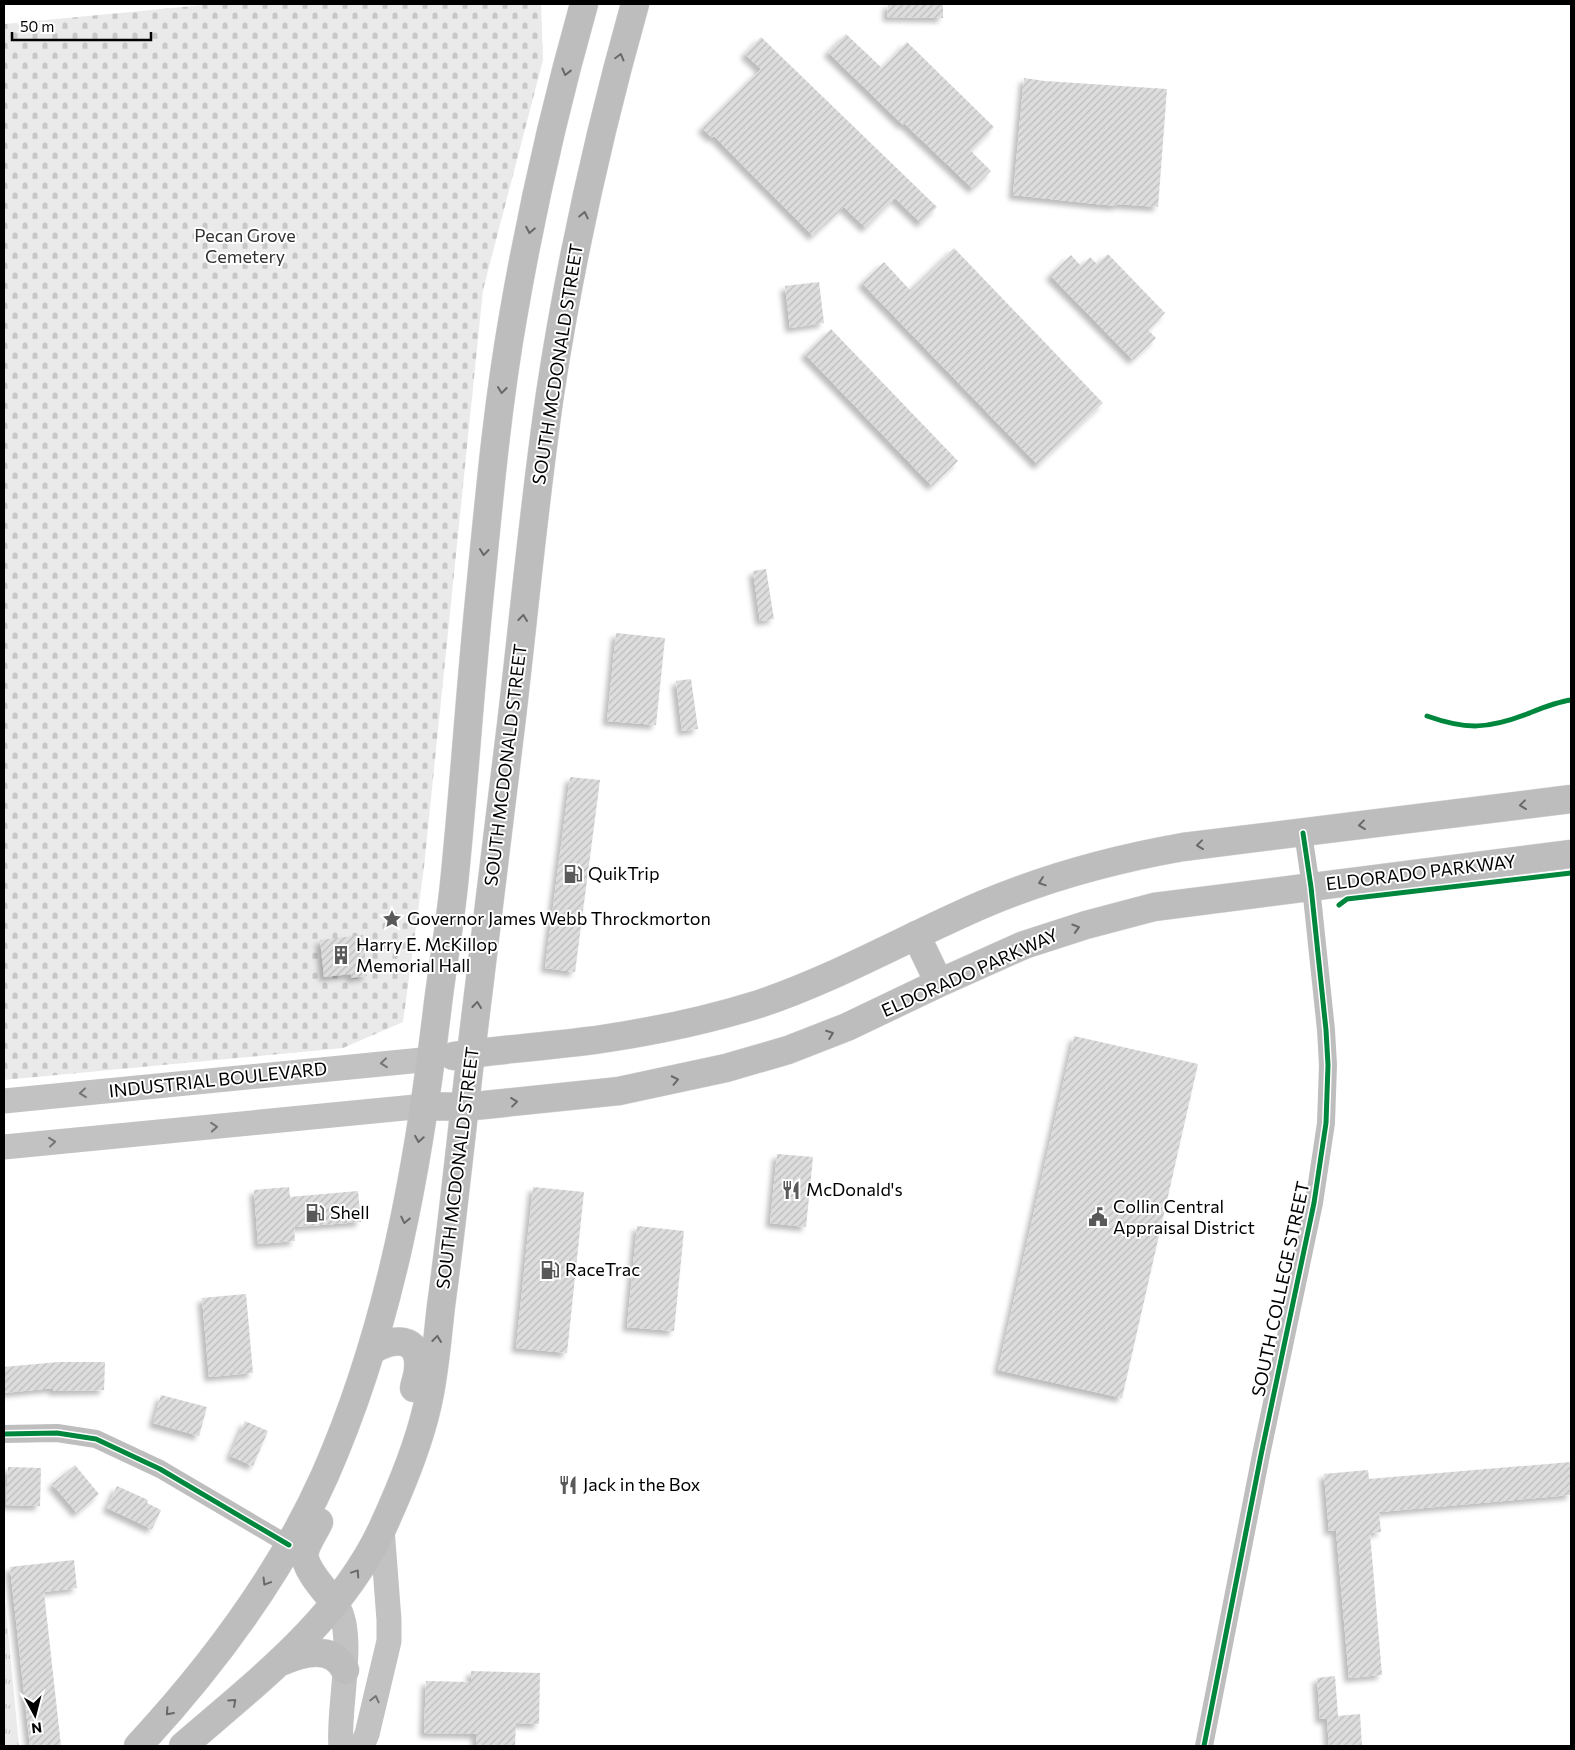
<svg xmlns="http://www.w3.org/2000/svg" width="1575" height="1750" font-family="Commissioner,sans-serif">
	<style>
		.grass { fill: url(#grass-tufts) }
		.cemetery { fill: url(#cemetery-stones) }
		.building { fill: url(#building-hatch); filter: url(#shadow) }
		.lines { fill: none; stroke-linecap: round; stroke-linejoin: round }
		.primary-casing { stroke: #dbdbdb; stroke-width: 29 }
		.street { stroke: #bebebe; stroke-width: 18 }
		.secondary { stroke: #c2c2c2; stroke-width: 25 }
		.primary { stroke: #bdbdbd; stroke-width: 28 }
		.cycleway-casing { stroke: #fff; stroke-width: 8 }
		.cycleway { stroke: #00873e; stroke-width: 5 }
		.oneway { stroke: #686868 }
		.oneway2 { stroke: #747474 }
		.labels { text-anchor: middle; stroke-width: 4; stroke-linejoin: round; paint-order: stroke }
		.park-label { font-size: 18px; fill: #303030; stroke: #fff }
		.street-label { font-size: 18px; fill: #000; stroke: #fff }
		.poi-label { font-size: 18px; fill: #000; stroke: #fff; text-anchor: start }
	</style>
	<defs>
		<pattern id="grass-tufts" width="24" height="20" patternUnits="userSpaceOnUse" patternTransform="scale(1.25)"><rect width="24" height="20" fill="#eaeaea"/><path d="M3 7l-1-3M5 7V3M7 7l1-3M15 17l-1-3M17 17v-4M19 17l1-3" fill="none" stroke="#c7c7c7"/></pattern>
		<pattern id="cemetery-stones" width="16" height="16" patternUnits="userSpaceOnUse" patternTransform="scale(1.25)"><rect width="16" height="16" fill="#eaeaea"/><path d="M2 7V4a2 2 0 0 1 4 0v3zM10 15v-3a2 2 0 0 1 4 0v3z" fill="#c7c7c7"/></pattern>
		<pattern id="building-hatch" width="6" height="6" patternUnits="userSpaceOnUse" patternTransform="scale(1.25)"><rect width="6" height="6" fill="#ddd"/><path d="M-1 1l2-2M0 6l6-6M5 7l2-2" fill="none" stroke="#bcbcbc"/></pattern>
		<filter id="shadow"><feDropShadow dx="-4.5" dy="4.5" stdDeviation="2.5" flood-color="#0004"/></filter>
	</defs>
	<rect width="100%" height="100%" fill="#fff"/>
	<!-- grass -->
	<path class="grass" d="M4,1591L19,1746H4Z"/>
	<!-- cemetery -->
	<path class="cemetery" d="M214,4H541L543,60L483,290L424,867L403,1022L343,1048L4,1080V24Z"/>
	<!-- building -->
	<path class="building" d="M888,4H943V18L887,17Z
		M846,34L882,68L907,42L994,127L971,151L991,171L973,189L904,123L903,125L828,52Z
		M761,37L937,207L921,223L895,198L866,228L844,207L813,236L714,136L712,138L702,128L761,69L745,54Z
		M1024,78L1045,81L1167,89L1158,207L1117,204V206L1096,204L1013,195Z
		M954,248L1103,403L1038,465L862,283L884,262L910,290Z
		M1108,254L1165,313L1148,330L1156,338L1133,360L1050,275L1071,255L1081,266L1090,257L1097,264Z
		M819,282L824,323L790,328L785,286Z
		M831,329L958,461L932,486L805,354Z
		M766,569L774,619L760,621L753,571Z
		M616,633L665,638L656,725L607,721Z
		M691,679L698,729L682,731L676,681Z
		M570,777L600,780L575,972L545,968Z
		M363,935L367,976L351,978V974L324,977L320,940Z
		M1074,1036L1198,1064L1122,1398L998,1370Z
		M777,1154L813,1157L806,1227L770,1223Z
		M289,1187L290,1197L358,1191L361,1222L294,1227L295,1241L258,1244L254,1190Z
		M533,1187L584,1192L567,1353L516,1348Z
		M637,1226L684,1231L674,1331L627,1327Z
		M246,1294L253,1373L209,1377L202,1298Z
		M59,1362H105L104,1390L53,1391V1388L4,1393V1367Z
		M161,1395L207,1407L199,1436L153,1423Z
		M245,1421L268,1431L253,1466L230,1456Z
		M1571,1462V1495L1379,1512L1381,1532L1370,1533L1382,1675L1349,1678L1336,1530L1329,1531L1324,1474L1368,1470L1369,1479Z
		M75,1465L99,1494L77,1513L52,1484Z
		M8,1467L41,1468L40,1506L6,1505Z
		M117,1486L148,1500L147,1503L161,1510L152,1529L107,1508Z
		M74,1560L77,1588L44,1592L61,1746H30L10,1567Z
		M471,1671L540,1673L539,1724L516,1723L515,1746H476V1734L424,1733L426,1681L471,1682Z
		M1335,1676L1338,1716L1360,1714L1362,1746H1329L1327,1719H1320L1317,1678Z"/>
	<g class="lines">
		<!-- primary casing -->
		<g class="primary-casing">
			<path id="primary" d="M916,935L939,983
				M453,1056C503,1049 553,1046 602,1039C656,1031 708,1020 759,1004C837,978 909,936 984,904C1048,877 1115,859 1183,847L1571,799
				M425,1106L465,1107L619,1091L726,1068L788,1050L847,1027L939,983L1024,945L1086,925L1154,907L1571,854
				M371,1351C392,1337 421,1335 418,1369C418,1375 415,1382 414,1388
				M319,1522C315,1531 307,1542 305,1551C302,1566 326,1592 335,1603
				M281,1662C302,1653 332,1644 345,1670
				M138,1746C213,1665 280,1576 325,1475C391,1325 419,1164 438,1003C443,963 450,924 454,884C464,787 470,689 480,591C489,500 497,408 513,317C531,212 555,107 584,4
				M183,1746C257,1682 339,1620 382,1529C399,1492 418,1447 427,1407C435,1374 437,1340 441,1306C454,1211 463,1116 475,1020C487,922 499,824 511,725C524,615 534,504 550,394C570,262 599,132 635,4"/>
		</g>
		<!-- street -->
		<path class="street" d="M4,1434L57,1433L96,1439L160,1469L289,1545
			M1204,1746L1261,1455L1314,1203L1326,1123L1328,1065L1326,1030L1311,887L1303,833"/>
		<!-- secondary -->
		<path class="secondary" d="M4,1101L432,1059
			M4,1147L425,1106
			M335,1603C358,1628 337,1710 341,1746
			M362,1746L367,1734L389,1641V1620L382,1528"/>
		<!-- primary -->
		<use href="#primary" class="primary"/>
		<!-- cycleway casing -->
		<g class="cycleway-casing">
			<path id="cycleway" d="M1427,716C1466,730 1488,729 1527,714C1542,708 1556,702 1571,700
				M1339,905L1347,899L1571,873
				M4,1434L57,1433L96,1439L160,1469L289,1545
				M1204,1746L1261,1455L1314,1203L1326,1123L1328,1065L1326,1030L1311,887L1303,833"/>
		</g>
		<!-- cycleway -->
		<use href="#cycleway" class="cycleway"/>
	</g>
	<!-- one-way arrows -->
	<defs><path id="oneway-chevron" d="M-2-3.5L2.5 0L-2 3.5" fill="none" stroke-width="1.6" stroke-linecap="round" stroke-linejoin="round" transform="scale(1.25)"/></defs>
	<g class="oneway">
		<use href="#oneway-chevron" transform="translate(620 57) rotate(-75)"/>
		<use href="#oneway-chevron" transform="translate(566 72) rotate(104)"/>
		<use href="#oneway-chevron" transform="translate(584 215) rotate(-78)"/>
		<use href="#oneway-chevron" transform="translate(530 230) rotate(101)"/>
		<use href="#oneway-chevron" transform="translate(502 390) rotate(97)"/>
		<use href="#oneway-chevron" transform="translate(484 552) rotate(96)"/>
		<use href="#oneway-chevron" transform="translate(523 618) rotate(-83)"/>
		<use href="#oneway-chevron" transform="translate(1523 805) rotate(173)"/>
		<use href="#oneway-chevron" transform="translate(1362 825) rotate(173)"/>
		<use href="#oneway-chevron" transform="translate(1200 845) rotate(173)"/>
		<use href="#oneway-chevron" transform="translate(1042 882) rotate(161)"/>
		<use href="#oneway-chevron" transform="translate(1076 928) rotate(-17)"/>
		<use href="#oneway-chevron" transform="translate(477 1005) rotate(-83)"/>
		<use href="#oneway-chevron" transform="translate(830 1034) rotate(-21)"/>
		<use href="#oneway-chevron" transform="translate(675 1080) rotate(-12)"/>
		<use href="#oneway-chevron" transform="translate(514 1102) rotate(-7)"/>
		<use href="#oneway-chevron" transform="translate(419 1139) rotate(99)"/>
		<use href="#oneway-chevron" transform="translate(405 1220) rotate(102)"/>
		<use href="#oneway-chevron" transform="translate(437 1339) rotate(-83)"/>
		<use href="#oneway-chevron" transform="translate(356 1573) rotate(-56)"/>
		<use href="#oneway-chevron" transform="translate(266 1582) rotate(121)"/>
		<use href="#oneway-chevron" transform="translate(233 1702) rotate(-42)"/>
		<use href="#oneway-chevron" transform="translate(169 1712) rotate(132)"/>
	</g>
	<g class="oneway2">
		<use href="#oneway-chevron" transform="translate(384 1063) rotate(174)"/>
		<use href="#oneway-chevron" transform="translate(83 1093) rotate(174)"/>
		<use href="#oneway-chevron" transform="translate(214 1127) rotate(-5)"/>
		<use href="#oneway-chevron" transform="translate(52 1142) rotate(-6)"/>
		<use href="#oneway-chevron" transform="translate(375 1699) rotate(-77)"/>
	</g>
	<!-- icons -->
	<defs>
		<g id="fuel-bare" transform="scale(1.5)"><path d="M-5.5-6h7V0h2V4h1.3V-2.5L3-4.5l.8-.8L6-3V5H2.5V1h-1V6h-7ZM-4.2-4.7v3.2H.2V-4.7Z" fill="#595959" stroke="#fff" stroke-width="2.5" paint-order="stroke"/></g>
		<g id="sight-bare" transform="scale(1.5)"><path d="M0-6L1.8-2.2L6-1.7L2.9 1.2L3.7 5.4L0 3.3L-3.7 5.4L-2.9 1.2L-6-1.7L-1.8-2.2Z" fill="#595959" stroke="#fff" stroke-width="2.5" paint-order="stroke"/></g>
		<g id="building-bare" transform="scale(1.5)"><path d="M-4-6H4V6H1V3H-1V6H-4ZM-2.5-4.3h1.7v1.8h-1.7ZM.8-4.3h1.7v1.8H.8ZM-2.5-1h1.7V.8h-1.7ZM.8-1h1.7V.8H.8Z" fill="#595959" stroke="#fff" stroke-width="2.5" paint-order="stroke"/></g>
		<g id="restaurant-bare" transform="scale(1.5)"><path d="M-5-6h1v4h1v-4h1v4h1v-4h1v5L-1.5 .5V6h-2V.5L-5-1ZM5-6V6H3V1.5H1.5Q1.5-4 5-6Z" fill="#595959" stroke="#fff" stroke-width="2.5" paint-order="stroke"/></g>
		<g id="civic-bare" transform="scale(1.5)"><path d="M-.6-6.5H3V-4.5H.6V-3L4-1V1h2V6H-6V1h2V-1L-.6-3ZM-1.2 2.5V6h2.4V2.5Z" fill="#595959" stroke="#fff" stroke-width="2.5" paint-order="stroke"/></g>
	</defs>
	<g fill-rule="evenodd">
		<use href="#fuel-bare" x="573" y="874"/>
		<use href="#sight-bare" x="392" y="919"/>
		<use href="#building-bare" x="341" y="955"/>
		<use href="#restaurant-bare" x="791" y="1190"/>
		<use href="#fuel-bare" x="315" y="1213"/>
		<use href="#civic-bare" x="1098" y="1217"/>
		<use href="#fuel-bare" x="550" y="1270"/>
		<use href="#restaurant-bare" x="568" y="1485"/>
	</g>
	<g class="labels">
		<!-- park labels -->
		<g class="park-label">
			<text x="245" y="242">Pecan Grove<tspan x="245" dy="21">Cemetery</tspan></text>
		</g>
		<!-- street labels -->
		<g class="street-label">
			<text transform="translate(558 364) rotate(-81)" y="6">SOUTH MCDONALD STREET</text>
			<text transform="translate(506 765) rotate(-83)" y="6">SOUTH MCDONALD STREET</text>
			<text transform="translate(1421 873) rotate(-7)" y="6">ELDORADO PARKWAY</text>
			<text transform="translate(970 973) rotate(-24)" y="6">ELDORADO PARKWAY</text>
			<text transform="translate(218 1080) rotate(-6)" y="6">INDUSTRIAL BOULEVARD</text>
			<text transform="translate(458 1168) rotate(-83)" y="6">SOUTH MCDONALD STREET</text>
			<text transform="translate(1281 1289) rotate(-78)" y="6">SOUTH COLLEGE STREET</text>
		</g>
		<!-- poi labels -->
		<g class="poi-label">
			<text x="588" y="880">QuikTrip</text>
			<text x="407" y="925">Governor James Webb Throckmorton</text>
			<text x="356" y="951">Harry E. McKillop<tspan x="356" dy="21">Memorial Hall</tspan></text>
			<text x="806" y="1196">McDonald's</text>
			<text x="1113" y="1213">Collin Central<tspan x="1113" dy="21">Appraisal District</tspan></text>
			<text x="330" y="1219">Shell</text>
			<text x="565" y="1276">RaceTrac</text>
			<text x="583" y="1491">Jack in the Box</text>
		</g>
	</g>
	<!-- border -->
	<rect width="1575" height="1750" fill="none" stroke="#000000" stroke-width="10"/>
	<!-- north arrow -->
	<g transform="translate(35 1715) rotate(173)" stroke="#ffffff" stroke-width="4" paint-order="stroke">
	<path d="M0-4L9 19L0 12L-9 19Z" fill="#000000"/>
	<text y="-8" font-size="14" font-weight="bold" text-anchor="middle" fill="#000000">N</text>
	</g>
	<!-- scale -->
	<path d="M12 32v8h139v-8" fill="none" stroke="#000000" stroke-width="2.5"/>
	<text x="20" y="32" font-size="15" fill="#000000" stroke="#ffffff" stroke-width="4" paint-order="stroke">50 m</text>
</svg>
